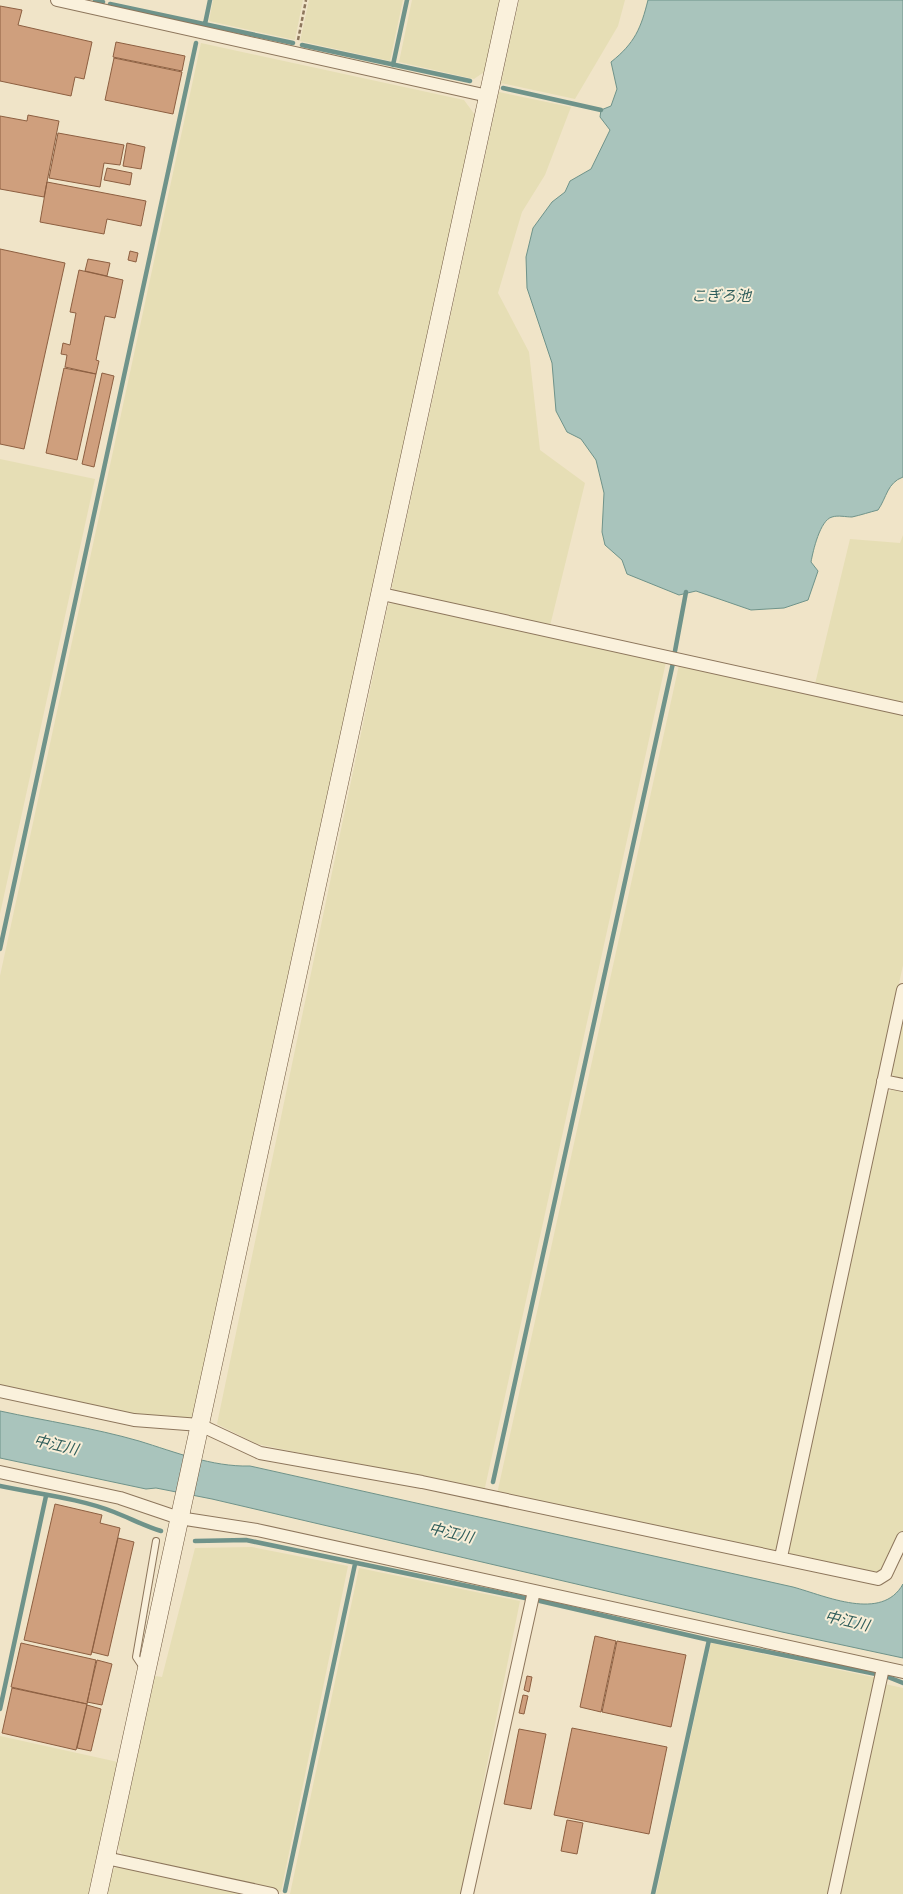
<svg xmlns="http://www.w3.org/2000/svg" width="903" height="1894" font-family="Merriweather,'Noto Sans JP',serif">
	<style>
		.farmland { fill: #e6deb5 }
		.water { fill: #a9c4bc; stroke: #6f938a }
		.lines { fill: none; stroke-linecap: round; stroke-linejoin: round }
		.stream { stroke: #6f938a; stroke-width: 4.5 }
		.building { fill: #cf9f7d; stroke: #8d5f41 }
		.lane-casing { stroke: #8d765c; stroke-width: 8 }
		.street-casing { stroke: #8d765c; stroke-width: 14 }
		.secondary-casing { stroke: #6f573f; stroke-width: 19 }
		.path { stroke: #8d765c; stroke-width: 2.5; stroke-dasharray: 4 2.5; stroke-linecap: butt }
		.lane { stroke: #faf1dc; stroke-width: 6 }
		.street { stroke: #faf1dc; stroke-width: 12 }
		.secondary { stroke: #faf1dc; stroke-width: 18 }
		.labels { text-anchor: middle; stroke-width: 4; stroke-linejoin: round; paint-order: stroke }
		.water-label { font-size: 15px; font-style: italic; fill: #2f5d5a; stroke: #f7eed8 }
	</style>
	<rect width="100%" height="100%" fill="#f0e4c8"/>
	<!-- farmland -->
	<path class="farmland" d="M213,0H303L295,40L209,21Z
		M309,0H403L390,61L300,41Z
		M412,0H502L487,70L474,79L399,62Z
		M519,0H625L618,26L575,99L501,83Z
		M201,43L464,100L478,119L194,1414L188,1421L134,1417L0,1386V976Z
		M499,92L571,107L545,175L522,212L498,293L529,352L540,450L585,483L550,626L393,591L392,586Z
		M0,459L95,479L0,914Z
		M903,535V704L815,684L850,539L900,543Z
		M397,603L666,662L484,1492L257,1444L217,1424L388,604Z
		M679,665L903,715V965L776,1553L497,1494Z
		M903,1014V1082L893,1076L891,1069Z
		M894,1088L903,1090V1531L884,1572L877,1577L788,1555L886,1094Z
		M252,1547L348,1566L281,1892L123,1856L118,1846L155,1676L162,1677L195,1548Z
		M359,1568L520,1601L461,1894H290Z
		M711,1643L877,1678L828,1894H656Z
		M885,1684L903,1688V1894H838Z
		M0,1736L118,1762L90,1894H0Z
		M121,1865L251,1894H107L113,1869Z"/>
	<!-- water -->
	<path class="water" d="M648,0H903V477C887,483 887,497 878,510C870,512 861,515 852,517C846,517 838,515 832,517C820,520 813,551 811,562L818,571L808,600L784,608L751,610L696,591L679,595L627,574L622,560L605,545L602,532L604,493L596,460L581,439L567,432L556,411L552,363L527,288L526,257L533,228L552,202L565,192L570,181L591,169L610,130L600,117L601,110L611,106L617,89L611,62C635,43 641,28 648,0Z
		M0,1411C46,1421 94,1428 139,1441C175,1452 212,1467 250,1466L793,1587C826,1596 882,1622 903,1584V1658L782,1632L212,1499L156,1488L146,1489L0,1458Z"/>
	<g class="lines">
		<!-- stream -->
		<path class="stream" d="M95,0L103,2
			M110,4L293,43
			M205,24L210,0
			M302,45L470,81
			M393,65L407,0
			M503,88L601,110
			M675,651L686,592
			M0,949L196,43
			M493,1482L673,663
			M0,1486C37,1494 78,1498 114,1512C130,1518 144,1526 161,1531
			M195,1541L246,1540L525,1598
			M540,1601L709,1640L876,1674
			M888,1677L903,1683
			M0,1709L46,1496
			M285,1891L355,1564
			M653,1894L709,1640"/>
	</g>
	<!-- building -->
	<path class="building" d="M0,6L22,10L18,25L92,42L84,79L75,77L71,96L0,81Z
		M116,42L185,56L182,71L113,57Z
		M114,58L182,72L173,114L105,100Z
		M28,115L59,121L44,197L0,189V116L27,121Z
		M58,133L124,145L120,165L104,163L100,187L49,178Z
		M127,143L145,147L141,169L123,166Z
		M107,168L132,173L130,185L104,180Z
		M47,182L146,201L141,226L107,219L104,234L40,222Z
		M0,249L65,263L24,449L0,444Z
		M130,251L138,253L136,262L128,260Z
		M88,259L110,263L107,276L85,271Z
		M79,270L123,280L115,318L105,316L96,360L99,361L96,374L65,367L67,355L61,354L63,343L70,345L76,313L70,312Z
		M64,368L96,374L77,460L46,453Z
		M102,373L114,376L94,467L82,464Z
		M55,1504L102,1515L100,1523L120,1528L91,1655L24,1640Z
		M118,1538L134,1542L108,1656L92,1652Z
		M595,1636L616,1641L601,1712L580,1707Z
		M617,1641L686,1655L671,1727L602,1712Z
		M21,1643L96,1660L87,1704L11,1687Z
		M97,1660L112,1664L102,1705L87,1702Z
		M527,1676L532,1677L529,1692L524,1690Z
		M12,1688L87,1704L76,1750L2,1733Z
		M523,1695L528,1696L524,1714L519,1713Z
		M87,1705L101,1709L91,1751L77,1748Z
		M572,1728L667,1747L649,1834L554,1815Z
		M519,1729L546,1734L531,1809L504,1804Z
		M567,1820L583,1823L577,1854L561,1851Z"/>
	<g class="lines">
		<!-- lane casing -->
		<g class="lane-casing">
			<path id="lane" d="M144,1669L136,1657L156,1541"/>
		</g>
		<!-- street casing -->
		<g class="street-casing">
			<path id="street" d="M57,0L488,96
				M382,594L903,709
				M883,1081L903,1085
				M0,1391L134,1420L200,1425L260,1453L422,1482L878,1579L886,1574L903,1538
				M0,1472L120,1498L179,1518L257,1530L903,1672
				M781,1557L903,990
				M106,1858L272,1894
				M467,1894L534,1591
				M834,1894L883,1668"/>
		</g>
		<!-- secondary casing -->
		<g class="secondary-casing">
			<path id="secondary" d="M98,1894L509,0"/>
		</g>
		<!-- path -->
		<path class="path" d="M298,40L306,0"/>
		<!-- lane -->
		<use href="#lane" class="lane"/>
		<!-- street -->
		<use href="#street" class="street"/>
		<!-- secondary -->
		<use href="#secondary" class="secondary"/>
	</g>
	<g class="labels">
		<!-- water labels -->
		<g class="water-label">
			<text x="721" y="301">こぎろ池</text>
			<text transform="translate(56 1445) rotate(13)" y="5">中江川</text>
			<text transform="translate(451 1533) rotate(13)" y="5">中江川</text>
			<text transform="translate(847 1621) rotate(13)" y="5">中江川</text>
		</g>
	</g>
</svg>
